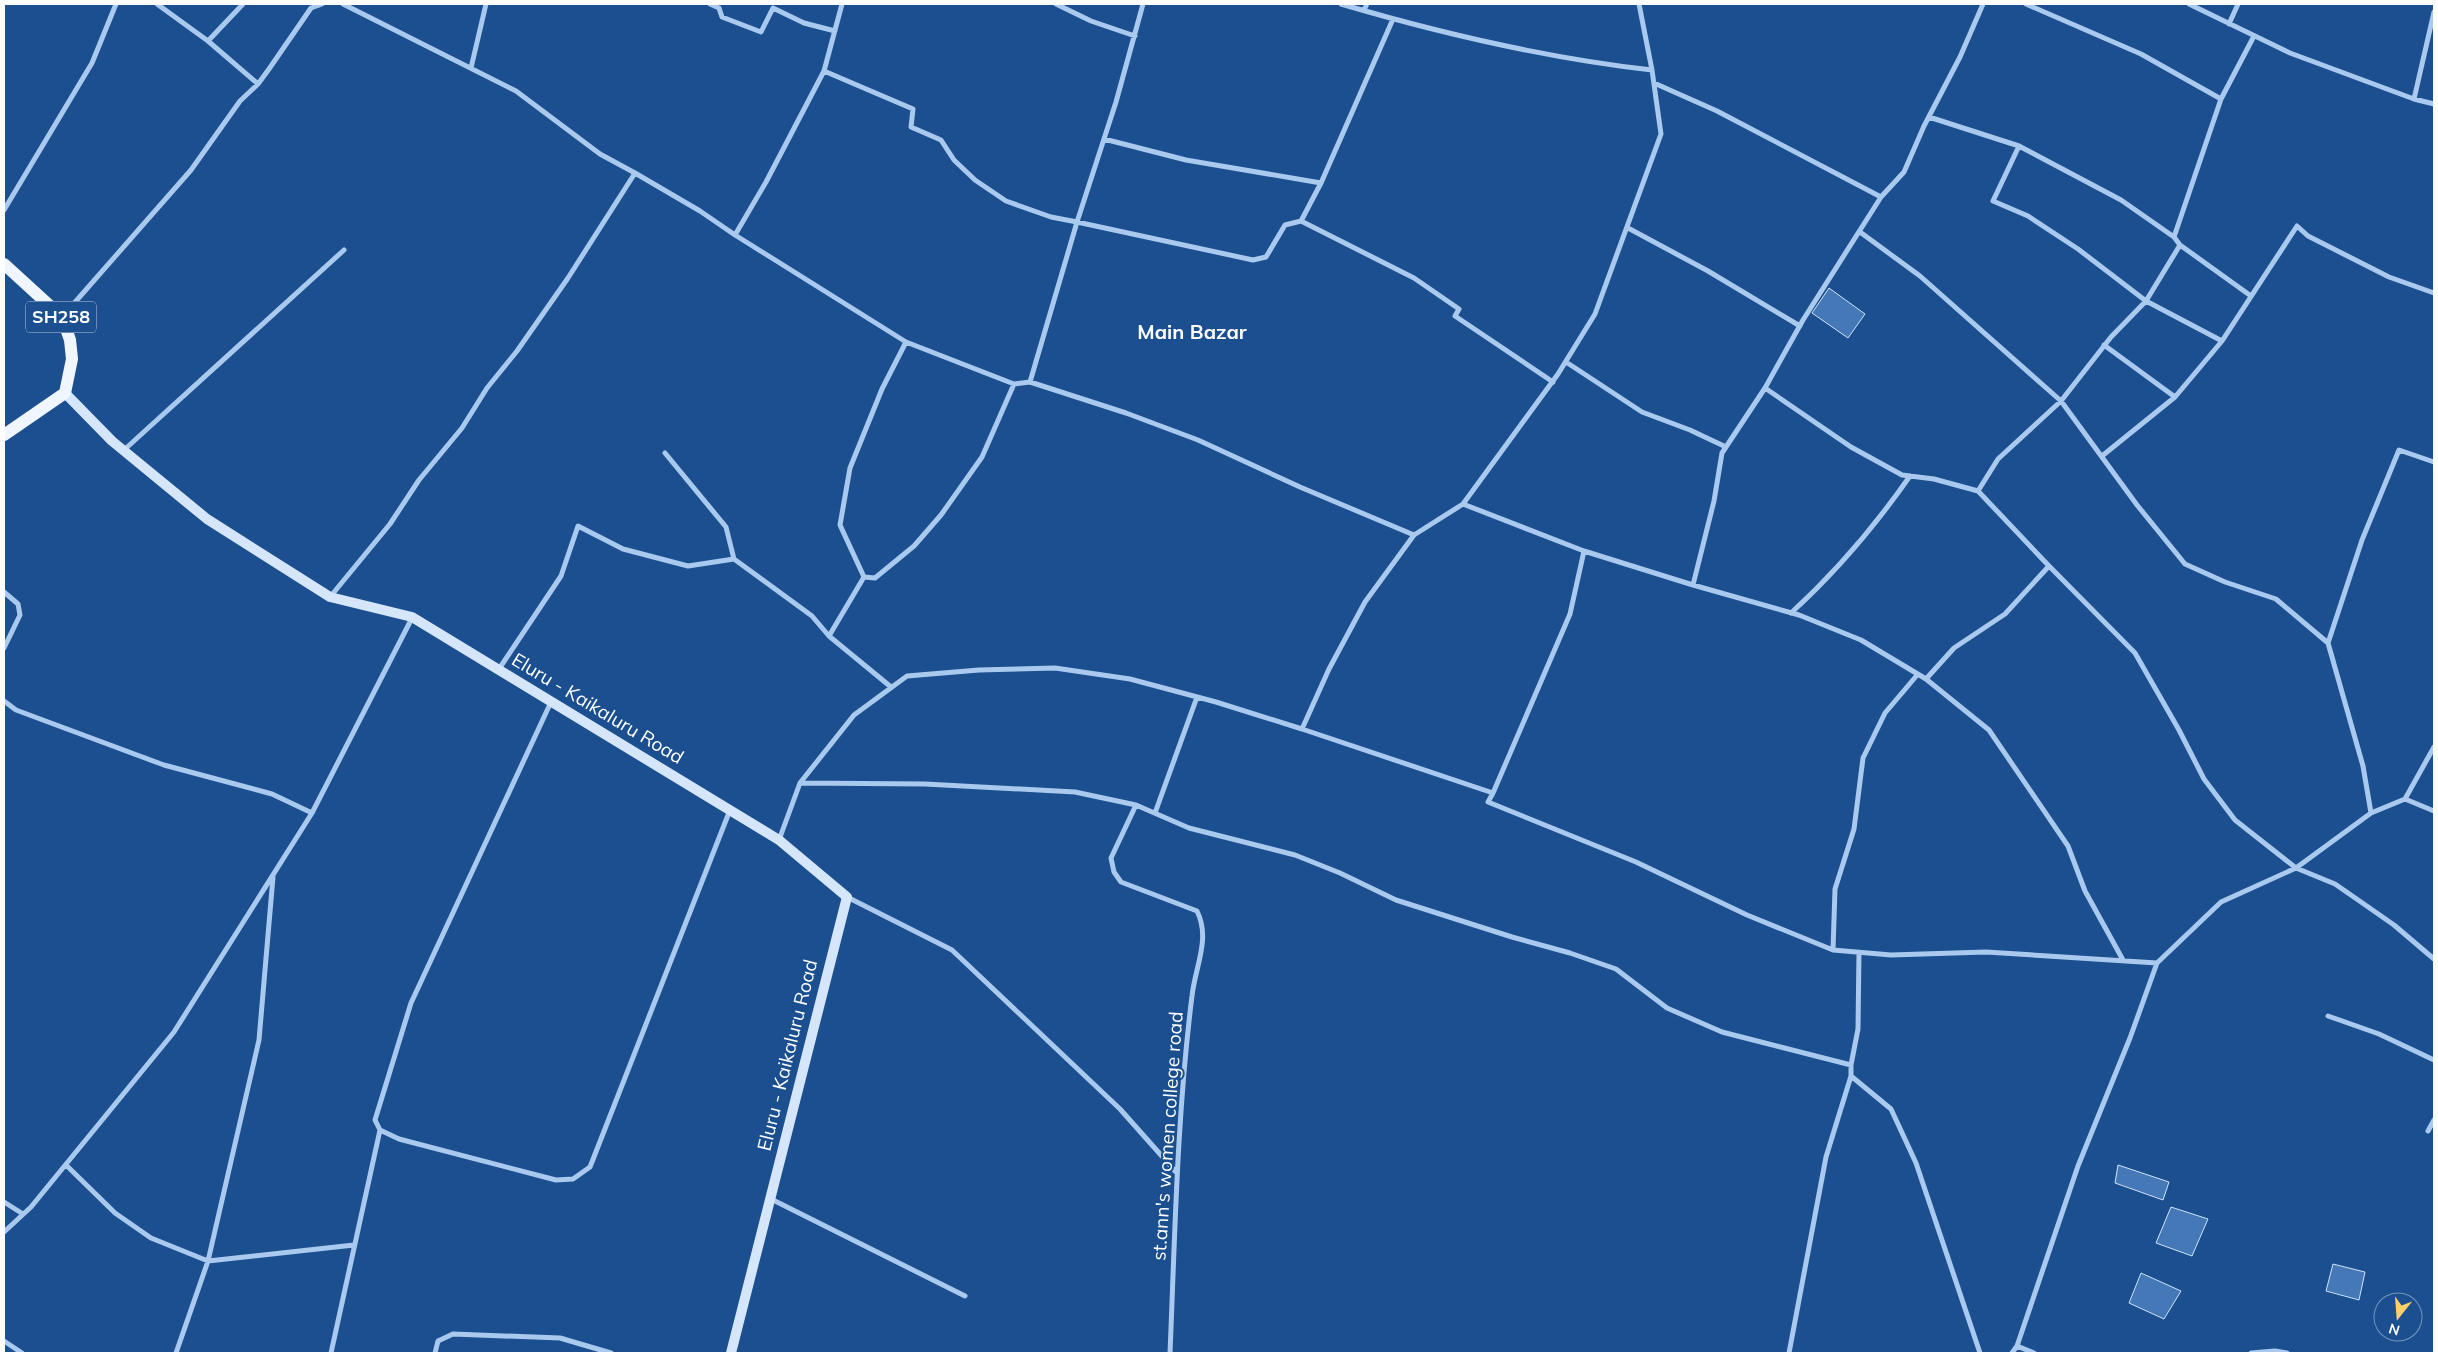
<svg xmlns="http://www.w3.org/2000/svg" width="2438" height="1357" font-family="Mulish,sans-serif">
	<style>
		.building { fill: #4478b7; stroke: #cfe3fa }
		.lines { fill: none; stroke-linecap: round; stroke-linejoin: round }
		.street { stroke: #a9c9ee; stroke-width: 5 }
		.secondary { stroke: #d6e6fa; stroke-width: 10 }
		.primary { stroke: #f0f6ff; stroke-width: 12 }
		.labels { text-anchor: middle; stroke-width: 4; stroke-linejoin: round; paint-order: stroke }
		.shield { fill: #1b4f8f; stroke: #bbcadd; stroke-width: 1 }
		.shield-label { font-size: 18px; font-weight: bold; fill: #fff }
		.street-label { font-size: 19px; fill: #fff; stroke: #1b4f8f }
		.neighbourhood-label { font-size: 20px; font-weight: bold; fill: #fff; stroke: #1b4f8f }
	</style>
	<rect width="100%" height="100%" fill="#1b4f8f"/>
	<!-- building -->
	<path class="building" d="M1829,288L1865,314L1848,338L1812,313Z
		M2118,1165L2169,1182L2163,1200L2115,1183Z
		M2171,1207L2208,1219L2192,1256L2156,1243Z
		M2333,1264L2365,1272L2359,1300L2326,1291Z
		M2141,1273L2181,1291L2164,1319L2129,1303Z"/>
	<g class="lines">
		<!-- street -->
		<path class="street" d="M157,4L208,41L243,4
			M710,4L719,8L722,17L761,32L773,8L804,23L835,31
			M1056,4L1091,21L1135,36
			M1341,4C1443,34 1546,58 1652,70
			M2026,4L2141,54L2221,99
			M2189,4L2290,53L2414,99L2434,104
			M1364,10L1367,4
			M2229,24L2238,4
			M208,41L258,84
			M471,68L486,4
			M824,71L913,109L911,127L941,140L954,160L975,180L1006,201L1051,217L1077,222L1116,102L1143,4
			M1654,83L1717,111L1881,197
			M2414,99L2434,12
			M1929,117L2019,146L1993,201L2028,216L2078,249L2146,301L2111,337L2061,401L1998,459L1978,491
			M1104,139L1186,160L1321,183L1301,221
			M2019,146L2121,200L2174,237
			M635,173L700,211L735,235L766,182L824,71L842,4
			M1321,183L1393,19
			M4,210L92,63L116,4
			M1628,228L1708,271L1800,326
			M1860,232L1920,276L2061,401L2137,505L2185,564L2225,582L2276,599L2328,643L2363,766L2371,813
			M735,235L906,342L1014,384L1030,382L1077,222L1253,260L1266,257L1285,225L1301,221L1414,278L1459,309L1455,316L1553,382
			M2251,296L2180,245L2174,237L2221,99L2254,36
			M62,317L191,170L240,101L258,84L269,69L311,8L322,4
			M2222,341L2297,226L2308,236L2389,277L2434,293
			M906,342L882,389L850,468L840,525L864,577L875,578L914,546L941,515L982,457L1014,384
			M2104,345L2175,397
			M1566,362L1642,412L1690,430L1726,447
			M1765,388L1851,447L1902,475L1934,479L1978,491L2049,566
			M124,450L344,250
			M665,453L726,527L734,559L812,616L829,636L891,687
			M2102,456L2175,397L2222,341L2146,301L2180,245
			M1414,535L1463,504L1558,374L1595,314L1661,134L1652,70L1639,4
			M1584,551L1693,585L1714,501L1722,453L1765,388L1803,320L1881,197L1904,172L1924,126L1960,57L1983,4
			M1693,585L1799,615L1861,640L1926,679L1954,648L2005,614L2049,566L2135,653L2179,730L2204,779L2235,820L2296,868L2335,884L2361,902L2394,925L2434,959
			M4,592L18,604L20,615L4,648
			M330,597L390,524L419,480L462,428L487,388L517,351L568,278L635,173L600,154L516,91L343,4
			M1791,613C1836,572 1875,526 1910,476
			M829,636L864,577
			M2328,643L2362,540L2399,450L2434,462
			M499,669L561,576L578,526L623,549L688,566L734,559
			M1926,679L1989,730L2068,846L2085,891L2123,960
			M4,701L16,710L164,765L272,794L312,813
			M551,702L411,1003L375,1120L380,1130L399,1139L556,1180L573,1179L590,1167L730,810
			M1302,729L1493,793L1570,614L1584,551L1463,504
			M800,783L925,784L1075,792L1136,805L1189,828L1295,855L1340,873L1396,900L1512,937L1570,953L1616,969L1667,1008L1722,1032L1851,1065L1858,1029L1859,952
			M1493,793L1488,802L1636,862L1747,915L1833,950L1891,955L1986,952L2157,963
			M2405,799L2434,811
			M1136,805L1111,858L1114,872L1121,882L1197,911C1211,939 1195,967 1192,996C1177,1115 1175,1234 1170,1353
			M1155,813L1197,697
			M779,840L800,783L854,715L907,676L979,670L1055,668L1130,679L1216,702L1302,729L1329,669L1365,602L1414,535L1300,487L1198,440L1126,413L1030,382
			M847,897L952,950L1120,1109L1176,1172
			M1833,950L1835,889L1854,829L1863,758L1885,713L1918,674
			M2328,1016L2379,1034L2434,1060
			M1851,1076L1891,1109L1916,1163L1980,1353
			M2428,1131L2434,1120
			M66,1165L115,1213L151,1238L208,1261L354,1245
			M771,1199L965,1296
			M4,1202L23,1214
			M4,1232L31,1207L174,1032L312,813L412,618
			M4,1341L22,1353
			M2017,1346L2034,1353
			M176,1353L208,1261L259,1040L273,877
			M331,1353L380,1130
			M435,1353L438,1341L453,1334L560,1338L611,1353
			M1789,1353L1826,1157L1851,1076V1065
			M2012,1353L2017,1346L2078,1166L2130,1038L2157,963L2221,902L2296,868L2371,813L2405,799L2434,747
			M2251,1353L2275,1351L2287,1353"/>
		<!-- secondary -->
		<path class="secondary" d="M65,393L112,441L207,519L330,597L412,617L779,840L847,897L731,1353"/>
		<!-- primary -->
		<path class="primary" d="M4,264L62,317L70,340L72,359L65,393L4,435"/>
	</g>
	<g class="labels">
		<!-- shield labels -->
		<rect class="shield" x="26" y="301.5" width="70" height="31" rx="4"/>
		<g class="shield-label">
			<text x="61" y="323">SH258</text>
		</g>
		<!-- street labels -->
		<g class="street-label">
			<text transform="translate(598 708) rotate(31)" y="7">Eluru - Kaikaluru Road</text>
			<text transform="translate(787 1055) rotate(-76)" y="7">Eluru - Kaikaluru Road</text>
			<text transform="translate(1167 1136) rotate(-86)" y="7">st.ann's women college road</text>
		</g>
		<!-- neighbourhood labels -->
		<g class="neighbourhood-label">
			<text x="1192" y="339">Main Bazar</text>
		</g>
	</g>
	<!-- border -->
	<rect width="2438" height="1357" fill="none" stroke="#ffffff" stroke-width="10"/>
	<!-- north arrow -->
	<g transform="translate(2398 1317) rotate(197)"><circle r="24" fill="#1b4f8f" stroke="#7695bc"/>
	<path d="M0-4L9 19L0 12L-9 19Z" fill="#ffd166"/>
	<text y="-8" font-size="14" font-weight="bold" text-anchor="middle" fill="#ffffff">N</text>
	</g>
</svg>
